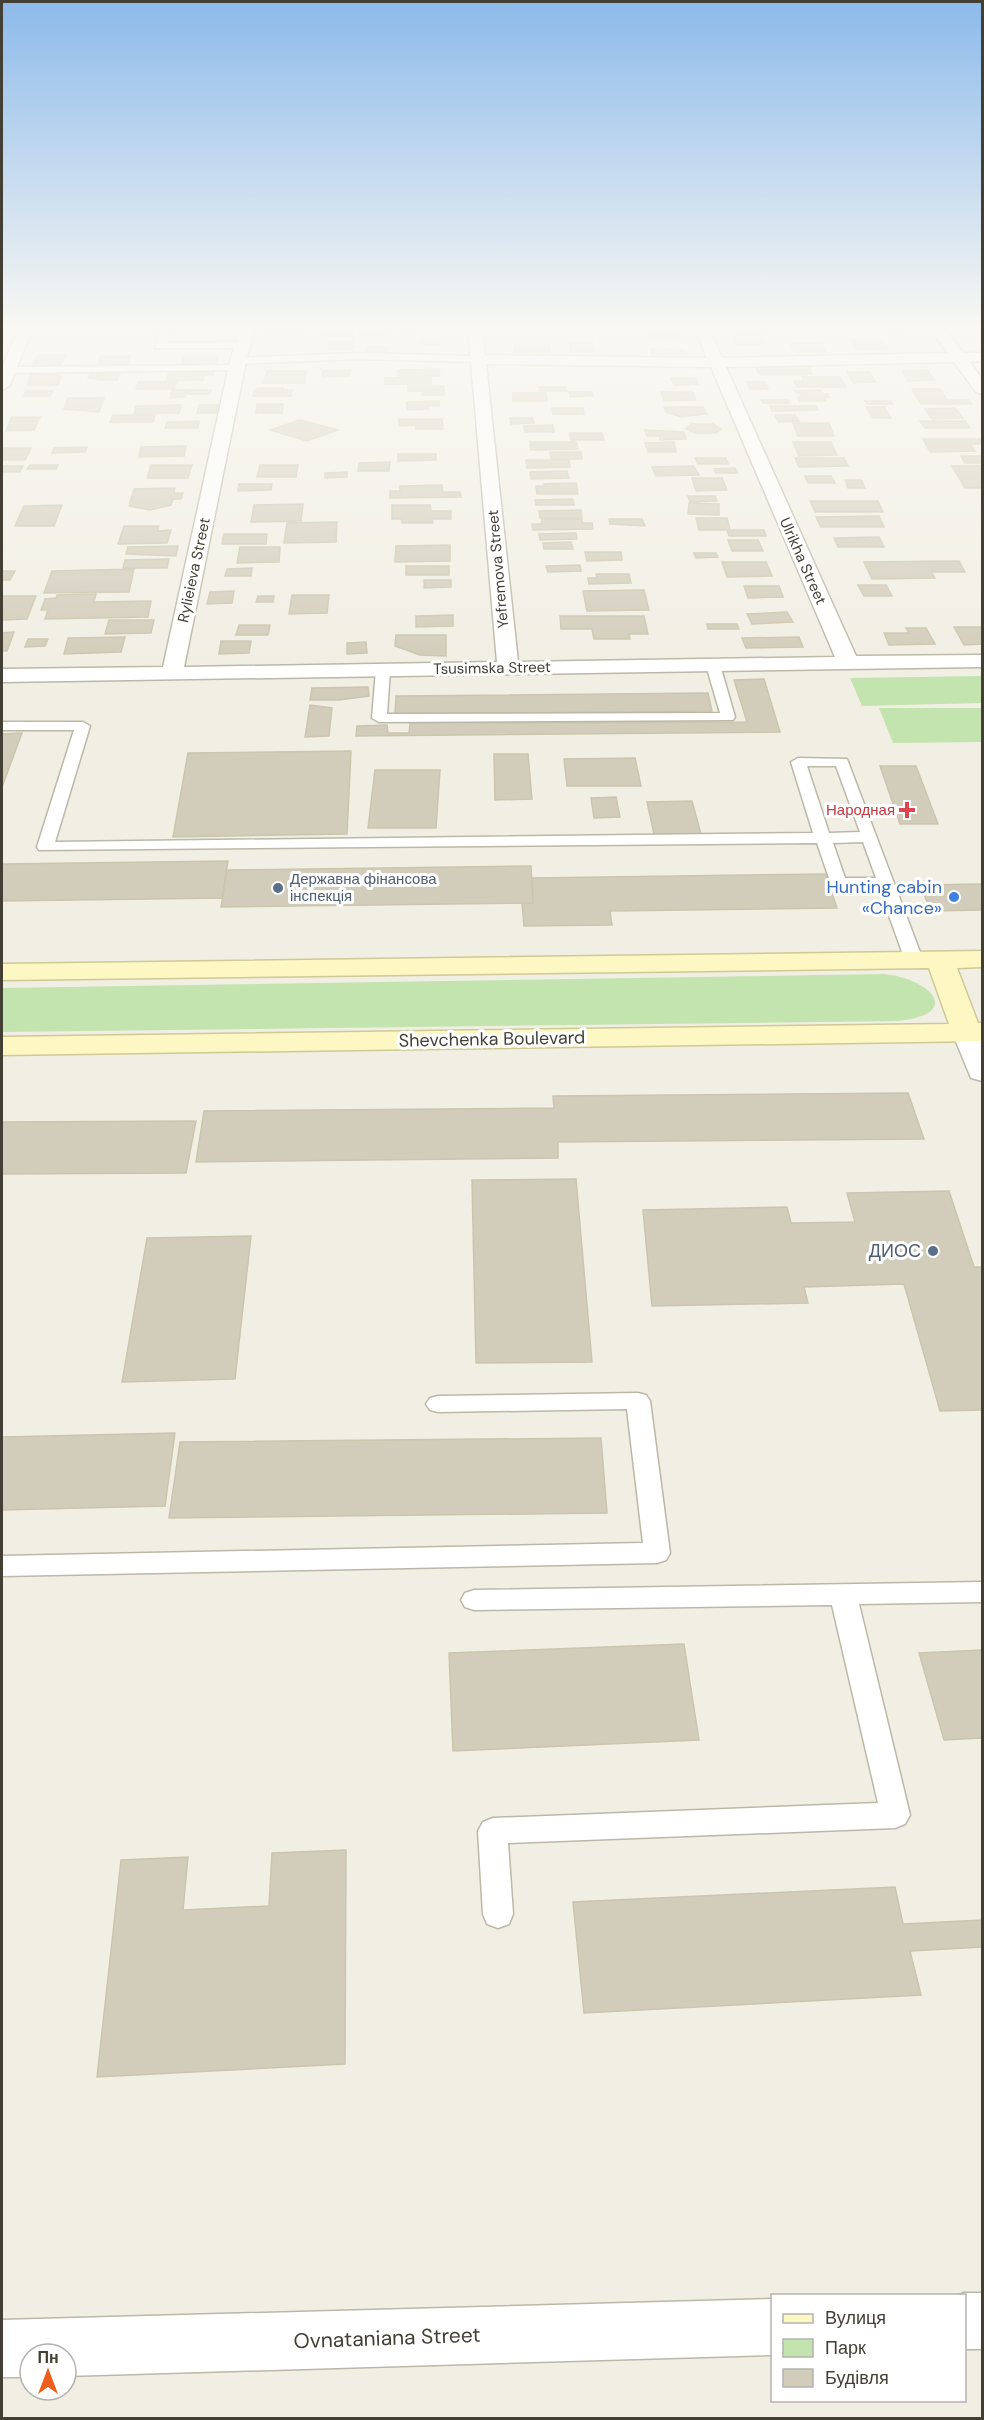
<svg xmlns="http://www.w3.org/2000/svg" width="984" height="2420" font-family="'DM Sans',sans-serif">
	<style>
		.green { fill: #c3e4ae }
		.building { fill: #d2ccba; stroke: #ccc5ad; stroke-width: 1.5 }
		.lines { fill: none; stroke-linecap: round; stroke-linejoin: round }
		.lane-casing { stroke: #bcb8a7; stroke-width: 3 }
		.street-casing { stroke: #bcb8a7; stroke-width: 3 }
		.secondary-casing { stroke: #cfc995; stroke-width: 3 }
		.lane { fill: #fff; fill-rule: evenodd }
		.street { fill: #fff; fill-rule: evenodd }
		.secondary { fill: #fcf7c3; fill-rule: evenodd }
		.health-dot { fill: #e0444e; stroke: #fff; stroke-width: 2 }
		.service-dot { fill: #5c6f8a; stroke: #fff; stroke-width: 2 }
		.shop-dot { fill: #3f7fe0; stroke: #fff; stroke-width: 2 }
		.labels { text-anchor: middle; stroke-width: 6; stroke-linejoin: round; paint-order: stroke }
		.far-street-label { font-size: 15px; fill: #433f34; stroke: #fff }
		.far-health-label { font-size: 15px; fill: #be3a42; stroke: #fff; text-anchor: end }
		.far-service-label { font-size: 15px; fill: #4e5e75; stroke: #fff; text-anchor: start }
		.shop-label { font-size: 18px; fill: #366cbe; stroke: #fff; text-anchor: end }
		.street-label { font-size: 18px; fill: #433f34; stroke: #fff }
		.service-label { font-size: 18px; fill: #4e5e75; stroke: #fff; text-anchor: end }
		.near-street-label { font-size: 21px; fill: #433f34; stroke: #fff }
	</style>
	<rect width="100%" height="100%" fill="#f1efe4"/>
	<!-- green -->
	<path class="green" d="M982,676V703L862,706L850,678Z
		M879,708H982V742L893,743Z
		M884,974C931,979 964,1014 898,1021L2,1032V988Z"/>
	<!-- building -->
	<path class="building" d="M154,327H177L175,332H152Z
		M275,327H307L306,333H267L268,329Z
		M318,327L354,328L353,337L317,336Z
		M632,327H671L672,329H632Z
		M731,327H769L771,330H732Z
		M881,327H901L904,331H884Z
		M399,328H417L416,334H398Z
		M361,329H391L390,336H360Z
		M732,332H760L765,344H737Z
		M648,334H676L678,340H650Z
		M421,337H439V344H420Z
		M850,340H882L888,349H856Z
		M329,342H353L352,349H328Z
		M569,342H593L594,352H571Z
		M820,343L826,352L795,353L790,344Z
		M514,345H549L550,352H514Z
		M367,347H388L387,352H365Z
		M673,348L685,350L687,354L652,355L650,349Z
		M38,355H66L61,365H32Z
		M101,356H131L127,365H97Z
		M184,357H218L215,364H182Z
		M756,367H809L812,374H759Z
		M439,369L440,376H398V370Z
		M351,370L350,376L322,377L323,371Z
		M927,370L934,380L908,381L902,371Z
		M267,371H306L305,383H264Z
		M169,372H213V375H204L203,380L166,381Z
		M847,372H869L876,382L853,383Z
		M32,374H57L56,376H61L58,385H27Z
		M90,374H120L117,380H102L88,378Z
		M431,377V384H385V378Z
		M802,377H840L846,387H797L794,381H804Z
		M671,378H696L698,384L674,385Z
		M138,382H176L174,389H136Z
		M747,382H765L768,389H750Z
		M408,386H444V395H422L423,391H408Z
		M539,387H566L567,391H540Z
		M259,388H283V390H292L291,396H253L254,390Z
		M912,389H940L947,400H969L972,404H921Z
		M172,390H187L185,397L170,398Z
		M188,390H211L210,394H187Z
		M820,390L823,394H828L829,397L824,398L826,401H800L798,398L801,395L795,391Z
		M26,391H53L50,396H24Z
		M569,392H592L593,396L570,397Z
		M661,392H693L696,400L664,401Z
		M513,393H546L547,401H513Z
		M68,398H104L99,412L64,409Z
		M761,400H788L789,403H763Z
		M439,401V406H428V409L407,410V402Z
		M865,401H891L893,404H867Z
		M257,404H283L282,413H256Z
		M181,405L179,413L134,414L136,406Z
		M199,405H218L216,413H197Z
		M770,406H816L818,410L772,411Z
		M664,407H703L707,414L681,417L666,412Z
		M866,407H884L891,418H873Z
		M552,408H583L584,414H553Z
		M955,408L963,418L932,419L925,409Z
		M113,415H155L153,422H110Z
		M775,415H795L799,421L778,422Z
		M12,417H40L37,422H9Z
		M510,418H533L534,423L511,424Z
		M399,419H442L443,429H416V425L399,426Z
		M300,420L338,430L307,441L270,430Z
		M199,421L198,428H165L167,422Z
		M920,421H965L970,428H925Z
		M793,423H829L834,436H798Z
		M9,424H37L34,430L6,431Z
		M691,424H713L721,429L716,433H695L686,429Z
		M553,425L554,432H525L524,426Z
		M645,430L684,432L686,439L660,440L659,436H647Z
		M570,433H602L604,440H571Z
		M923,439H980L982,444H970L975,451L930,452Z
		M530,442H576L578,449L531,450Z
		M674,442L676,452H648L645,443Z
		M793,442H831L837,455L799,456Z
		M186,446L184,456L139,457L141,447Z
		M87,447L85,452L52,453L54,448Z
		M2,448H31L25,460H2Z
		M550,452H581L582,459H551Z
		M398,454H436V460L398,461Z
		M961,456H982V463H965Z
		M695,458H726L728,464H698Z
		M795,458H844L848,466L799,467Z
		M526,460H569L570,467L527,468Z
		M390,462L389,471H358L359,463Z
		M30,465H58L56,469H27Z
		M151,465H192L188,478H147Z
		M260,465H298L296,477H257Z
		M2,466H23L20,472H2Z
		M694,466L699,475L656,476L652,467Z
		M952,466H982V488H965Z
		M735,468L738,473H716L714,469Z
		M567,471L569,478L531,479L530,472Z
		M347,472V477L325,478V473Z
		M805,476H831L835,483H808Z
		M692,478H722L727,490L696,491Z
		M845,480H861L865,488H848Z
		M576,483L578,494H537L536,486H545L544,484Z
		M239,484H272L271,490L238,491Z
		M442,485V492H460L461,497L390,498V491H400V486Z
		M175,488L174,493H183L181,499H173L171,505L150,510L129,506L134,489Z
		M688,496H715L717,501L690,502Z
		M573,499L574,505H536L535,500Z
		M810,501H878L883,512H815Z
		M689,503L719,504V515L688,514Z
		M303,504L301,521L251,522L254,505Z
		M62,505L54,526H15L24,506Z
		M392,505H430L431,511H451V519H432L433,523H402V519H392Z
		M581,510L582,518H540L539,511Z
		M879,516L884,527H821L816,517Z
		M696,518H727L730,530H699Z
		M542,519H582L583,523H592L593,529L533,530L532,524H542Z
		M609,519H642L645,526L610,524Z
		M337,522L336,542L284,543L287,523Z
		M124,526H159L157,531L171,530L167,543L118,544Z
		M727,530H764L766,536H729Z
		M576,533L577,539L540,540L539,534Z
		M224,534H267L266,544H222Z
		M879,537L884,547H838L834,538Z
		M728,540H758L763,551H732Z
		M571,542L573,549H544L543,543Z
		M450,545V561L395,562L396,546Z
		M178,546L176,556L126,554L128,547Z
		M240,547H280L279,562L237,563Z
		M585,552H621L622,560L587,561Z
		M694,553H716L718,557L696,558Z
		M169,559L167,568H123L125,560Z
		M959,561L965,572H931L935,578L872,579L864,562Z
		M722,562H766L772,576L727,577Z
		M580,565L581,571L548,572L546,566Z
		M406,566H449V575H406Z
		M252,568L251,576H225L227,569Z
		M134,569L129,592L44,593L52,571Z
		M2,571H15L10,580H2Z
		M596,574H629L631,583L589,584L588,578H597Z
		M424,580H451V587L424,588Z
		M858,585H886L892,596H864Z
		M744,586H779L783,597L748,598Z
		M644,590L649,610L587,611L583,591Z
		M234,591L232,603L207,604L210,592Z
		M96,594L94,602L151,601L148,617L45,619L48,610H41L45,599L56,598L57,595Z
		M292,595H329L327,613L289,614Z
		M2,596H36L27,619L2,620Z
		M258,596H274L273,602H256Z
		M787,612L793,622L752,624L747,614Z
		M453,615V626L416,627V616Z
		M560,616H644L648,634H629L630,639H594L592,629H561Z
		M109,620H154L151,633L105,634Z
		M707,624H737L739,629H708Z
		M239,625H270L268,635H236Z
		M954,627H982V644L964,645Z
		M906,628H926L935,644L889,645L884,633H909Z
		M14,632L7,651H2V633Z
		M396,635H446V656L420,655L395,646Z
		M125,637L121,652L64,654L68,638Z
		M799,637L803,647L746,648L742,638Z
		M28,639H48L45,646L25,647Z
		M221,641H251L249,653L219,654Z
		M366,642L367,653L347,654V643Z
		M764,679L780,732L356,736L357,726L387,725L388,733H409L410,723L747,722L734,680Z
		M368,687L369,696L339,700H310L312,688Z
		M708,693L712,711L395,714L396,696Z
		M310,705L332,708L329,736L305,737Z
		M22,733L2,787V734Z
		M351,751L347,834L173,837L188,753Z
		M494,754H528L532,799L495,800Z
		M635,758L641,786H567L564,759Z
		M880,766H916L938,824H900Z
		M375,770H440L436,828H368Z
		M616,797L620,817L594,818L591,798Z
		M692,801L701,834H654L647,802Z
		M228,861L222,898L2,901V864Z
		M531,866L533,903L221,907L227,870Z
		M826,874L837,908L610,911L612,925L524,926L522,903H533L532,878Z
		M982,884V910L931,911L920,885Z
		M908,1093L924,1139L558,1142V1158L196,1162L204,1111L554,1108L553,1096Z
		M196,1121L186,1173L2,1174V1122Z
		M576,1179L592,1362L476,1363L472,1180Z
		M949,1191L974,1267H982V1410L940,1411L904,1284L804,1287L808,1303L652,1306L643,1210L787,1207L791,1223L855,1222L847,1193Z
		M251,1236L235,1379L122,1382L147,1238Z
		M175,1433L165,1506L2,1510V1437Z
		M601,1438L607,1513L169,1518L180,1442Z
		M684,1644L699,1740L453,1751L449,1653Z
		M982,1650V1738L944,1740L919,1653Z
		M346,1850L345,2064L97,2077L121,1860L188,1857L183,1910L269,1906L272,1853Z
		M895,1887L903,1924L982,1920V1947L910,1951L921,1995L584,2013L573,1902Z"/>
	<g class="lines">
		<!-- lane casing -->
		<g class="lane-casing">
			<path id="lane" d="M162,331L167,334L164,343L242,342L247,345L242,348H155L157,334Z
				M357,353L478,356L483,359L478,362L357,359L238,364L233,361L238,358Z
				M237,365L242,368L240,370L10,373L5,370L10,367Z
				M713,661L720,665L735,717L733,720L379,722L372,718L376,670L383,666L390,670L387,714L720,713L706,665Z
				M2,722H83L90,726L55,842L813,833L791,762L798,758L847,759L923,960L914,965L905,960L879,888L832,887L817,843L39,850L37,847L74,730H2ZM807,766H836L860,832L829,833ZM863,842L876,878H845L833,843Z
				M638,1393L646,1395L650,1401L670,1553L666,1560L657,1563L2,1576V1556L643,1543L627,1409L438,1412L430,1410L426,1404L430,1398L438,1396Z
				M982,1582V1602L859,1604L910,1815L905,1824L895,1828L508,1843L513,1914L509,1924L498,1928L487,1924L483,1914L478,1831L483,1822L493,1818L878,1803L832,1605L474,1610L465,1607L461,1600L465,1593L474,1590Z"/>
		</g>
		<!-- street casing -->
		<g class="street-casing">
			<path id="street" d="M19,327H33L10,385L2,390V368Z
				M241,327H255L246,361L184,667L497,662L468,327H482L485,355L707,358L694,327H708L722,358L948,353L929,327H943L963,353H982V361L970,362L982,379V394L976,392L954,362L726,367L856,656L982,655V667L2,682V669L163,667L230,361ZM486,364L711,367L835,657L518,662Z
				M967,1023L977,1026L982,1034V1081L971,1078L952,1032L957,1026Z
				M964,2293H982V2349H964V2296H957Z
				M772,2299V2355L66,2376V2354H30V2377H2V2320Z"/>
		</g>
		<!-- secondary casing -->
		<g class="secondary-casing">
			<path id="secondary" d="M982,951V967L957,968L978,1023H982V1041L2,1055V1037L949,1024L929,968L2,980V964Z"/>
		</g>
		<!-- lane -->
		<use href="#lane" class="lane"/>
		<!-- street -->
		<use href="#street" class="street"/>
		<!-- secondary -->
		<use href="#secondary" class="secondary"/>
	</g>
	<!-- sky -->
	<linearGradient id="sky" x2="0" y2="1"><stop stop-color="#8cbaea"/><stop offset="0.49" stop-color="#f9f8f3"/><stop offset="1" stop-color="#f9f8f3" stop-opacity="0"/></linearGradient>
	<rect width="984" height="666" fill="url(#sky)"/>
	<!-- markers -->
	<path class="health-dot" d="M904 801h6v6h6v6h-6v6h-6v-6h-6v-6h6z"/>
	<g class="service-dot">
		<circle cx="278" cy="888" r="6"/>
		<circle cx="933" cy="1251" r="6"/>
	</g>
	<circle class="shop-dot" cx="954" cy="897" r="6"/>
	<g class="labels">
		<!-- far-street labels -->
		<g class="far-street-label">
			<text transform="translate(803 561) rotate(66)" y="5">Ulrikha Street</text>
			<text transform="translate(498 569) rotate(-95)" y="5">Yefremova Street</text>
			<text transform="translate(194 570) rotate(-78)" y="5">Rylieieva Street</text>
			<text transform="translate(492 668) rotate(-1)" y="5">Tsusimska Street</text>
		</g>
		<!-- far-health labels -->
		<g class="far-health-label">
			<text x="895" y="815">Народная</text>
		</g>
		<!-- far-service labels -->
		<g class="far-service-label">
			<text x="290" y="884">Державна фінансова<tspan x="290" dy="17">інспекція</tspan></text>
		</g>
		<!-- shop labels -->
		<g class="shop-label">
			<text x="942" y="893">Hunting cabin<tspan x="942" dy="21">«Chance»</tspan></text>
		</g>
		<!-- street labels -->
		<g class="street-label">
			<text transform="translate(492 1039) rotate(-1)" y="6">Shevchenka Boulevard</text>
		</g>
		<!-- service labels -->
		<g class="service-label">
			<text x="921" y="1257">ДИОС</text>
		</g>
		<!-- near-street labels -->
		<g class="near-street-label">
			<text transform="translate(387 2338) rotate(-2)" y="7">Ovnataniana Street</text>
		</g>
	</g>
	<!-- border -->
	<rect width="984" height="2420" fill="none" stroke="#433f34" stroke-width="6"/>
	<!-- legend -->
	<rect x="771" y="2294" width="195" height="108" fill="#ffffff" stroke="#b4b2ae" stroke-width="1.5"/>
	<rect x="783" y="2314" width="30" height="9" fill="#fcf7c3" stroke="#b4b2ae" stroke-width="1.5"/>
	<text x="825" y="2324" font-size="18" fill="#433f34">Вулиця</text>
	<rect x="783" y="2339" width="30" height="18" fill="#c3e4ae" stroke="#b4b2ae" stroke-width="1.5"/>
	<text x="825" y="2354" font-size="18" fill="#433f34">Парк</text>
	<rect x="783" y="2369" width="30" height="18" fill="#d2ccba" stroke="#b4b2ae" stroke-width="1.5"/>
	<text x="825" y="2384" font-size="18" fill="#433f34">Будівля</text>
	<!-- north arrow -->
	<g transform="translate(48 2372)"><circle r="28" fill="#ffffff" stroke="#b4b2ae" stroke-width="1.5"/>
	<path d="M0-4.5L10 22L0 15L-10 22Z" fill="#f05d1c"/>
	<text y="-9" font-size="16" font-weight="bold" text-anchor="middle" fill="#433f34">Пн</text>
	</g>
</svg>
